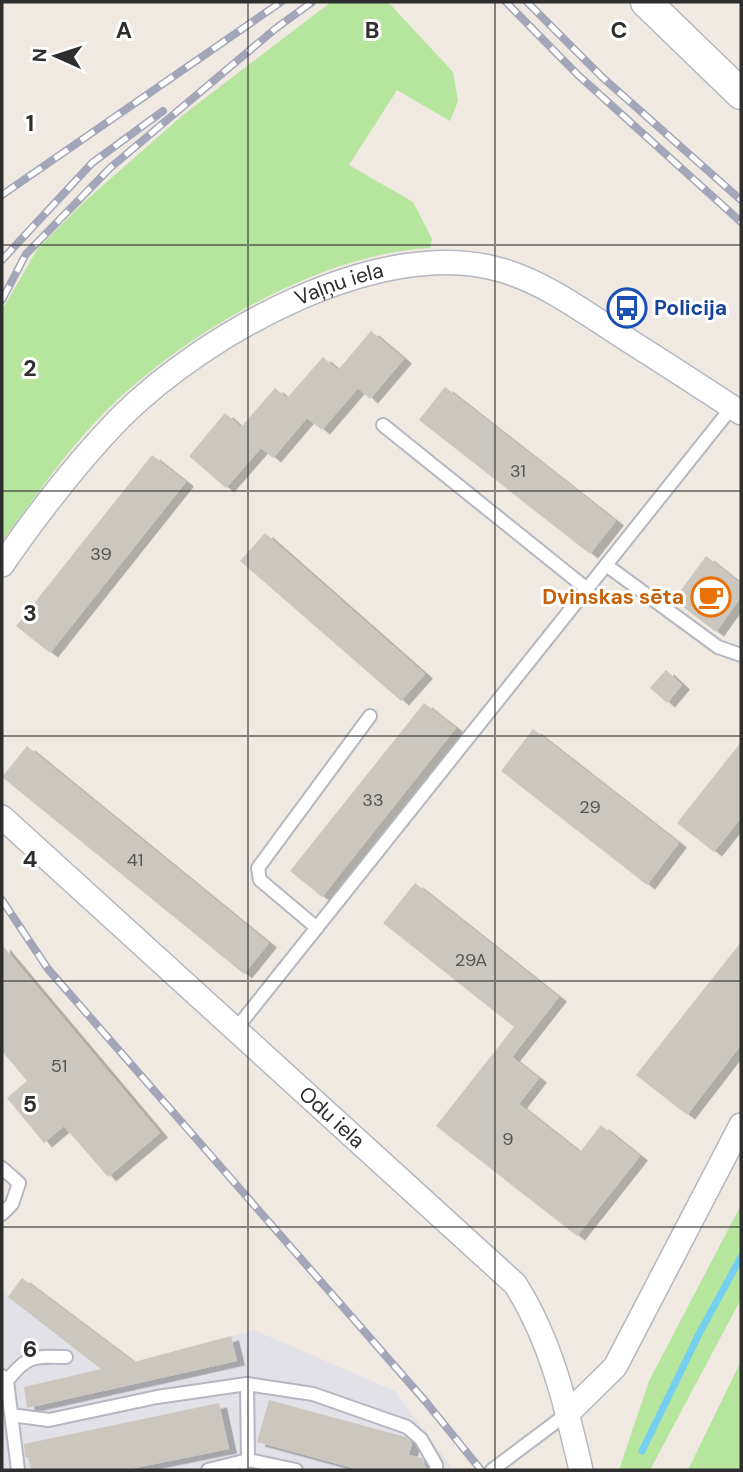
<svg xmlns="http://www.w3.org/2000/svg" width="743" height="1472" font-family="'DM Sans',sans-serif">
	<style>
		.industrial { fill: #e3e1e8 }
		.green { fill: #b6e59e }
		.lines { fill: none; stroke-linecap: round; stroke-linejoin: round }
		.stream { stroke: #75cff0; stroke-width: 7 }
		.building { fill: #cbc7bf; filter: url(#shadow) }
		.service-casing { stroke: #b4b7c1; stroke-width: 16 }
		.minor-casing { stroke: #b4b7c1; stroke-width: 26 }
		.tertiary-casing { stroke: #b4b7c1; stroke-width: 33 }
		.service { stroke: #fff; stroke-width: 12 }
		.minor { stroke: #fff; stroke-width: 23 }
		.tertiary { stroke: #fff; stroke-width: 30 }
		.rail-casing { stroke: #a3a6b8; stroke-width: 8 }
		.rail { stroke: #fff; stroke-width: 5; stroke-dasharray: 16; stroke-linecap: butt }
		.grid { fill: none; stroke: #2e2e2e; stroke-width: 2; stroke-opacity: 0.55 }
		.labels { text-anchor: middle; stroke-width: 6; stroke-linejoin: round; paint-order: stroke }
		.number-label { font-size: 18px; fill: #555452 }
		.street-label { font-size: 21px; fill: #2e2e2e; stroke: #fff }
		.transit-label { font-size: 21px; font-weight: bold; fill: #164399; stroke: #fff; text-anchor: start }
		.food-label { font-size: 21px; font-weight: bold; fill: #c56008; stroke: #fff; text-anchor: end }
		.grid-label { font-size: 23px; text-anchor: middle; font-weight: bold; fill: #2e2e2e; stroke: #fff; stroke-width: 6; stroke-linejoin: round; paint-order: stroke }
	</style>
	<defs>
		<filter id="shadow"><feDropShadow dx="8" dy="4.5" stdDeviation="0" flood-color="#0004"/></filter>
	</defs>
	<rect width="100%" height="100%" fill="#efe9e1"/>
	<!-- industrial -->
	<path class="industrial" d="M22,1278L134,1362L254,1330L395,1391L453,1470H2V1292L8,1296Z"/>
	<!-- green -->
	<path class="green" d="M331,2H388L453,72L458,101L450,121L397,90L349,165L413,202L432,239L430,248C319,253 176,338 100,417C63,455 33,500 2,542V310L38,248L83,203L183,115Z
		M741,1205V1299L650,1470H619L649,1381Z
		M741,1361V1470H688Z"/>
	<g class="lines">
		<!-- stream -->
		<path class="stream" d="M642,1451L700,1332L741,1257"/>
	</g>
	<!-- building -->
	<path class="building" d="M371,331L404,359L370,399L358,388L322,430L307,418L273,458L261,448L226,488L189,456L225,413L241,427L275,388L287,398L323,357L338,370Z
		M445,387L616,521L590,554L419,420Z
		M152,455L186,482L50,653L16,626Z
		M265,533L425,674L401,701L240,561Z
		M706,556L741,584V597L716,632L674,600Z
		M666,670L682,685L667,703L650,688Z
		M424,703L456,728L322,897L290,871Z
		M533,729L679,843L647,885L501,771Z
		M741,742V818L714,852L677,823Z
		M27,746L269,943L244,974L2,777Z
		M415,883L559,997L512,1057L539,1078L519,1104L580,1152L601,1125L640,1156L577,1236L436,1126L514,1027L383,923Z
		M741,942V1045L687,1115L636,1075Z
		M2,945L160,1133L108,1177L64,1126L44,1143L7,1098L27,1081L2,1051Z
		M22,1278L134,1362L231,1336L237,1361L27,1408L24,1387L101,1369L8,1297Z
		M269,1400L406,1437L412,1443L409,1455L422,1458L427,1470H360L257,1442Z
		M219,1403L229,1449L125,1470H31L28,1457H25L24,1444Z"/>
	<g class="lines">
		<!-- service casing -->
		<g class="service-casing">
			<path id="service" d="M383,425L587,589
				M606,565L718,647L741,655
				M317,928L260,880L258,868L370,716
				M236,1029L732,407
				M2,1168L19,1183L12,1204L2,1214
				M2,1376L7,1381L18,1470
				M7,1381C27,1355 34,1356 66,1357
				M247,1384L313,1394L407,1427L421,1439L436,1465V1470
				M11,1415L49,1420L157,1397L247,1384L248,1460L208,1470
				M244,1464L248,1460L296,1470
				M492,1470L568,1413"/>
		</g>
		<!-- minor casing -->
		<g class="minor-casing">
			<g id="minor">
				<path id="s1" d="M2,565C38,513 77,462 121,417C204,334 381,234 501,270C543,282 580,309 617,333C658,359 700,386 741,413"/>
				<path id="s2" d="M2,817L515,1284C551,1340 566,1405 581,1470"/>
				<path d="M568,1413L615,1367L741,1125"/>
			</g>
		</g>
		<!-- tertiary casing -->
		<g class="tertiary-casing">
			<path id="tertiary" d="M646,2L741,94"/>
		</g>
		<!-- service -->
		<use href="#service" class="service"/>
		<!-- minor -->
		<use href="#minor" class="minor"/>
		<!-- tertiary -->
		<use href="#tertiary" class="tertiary"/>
		<!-- rail casing -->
		<g class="rail-casing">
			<path id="rail" d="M506,2L578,75L741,222
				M527,2L602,77L741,200
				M2,195L281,2
				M2,260L92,163L163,111
				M2,300L26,254L110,168L275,29L312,2
				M2,900L48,969L426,1402L481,1470"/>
		</g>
		<!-- rail -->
		<use href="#rail" class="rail"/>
	</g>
	<!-- grid -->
	<path class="grid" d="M248,2V1470M495,2V1470M2,245H741M2,491H741M2,736H741M2,981H741M2,1227H741"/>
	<!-- icons -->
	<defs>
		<g id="bus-ring" transform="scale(2.0125)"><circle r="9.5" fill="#fff" stroke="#1a4fb4" stroke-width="1.5"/><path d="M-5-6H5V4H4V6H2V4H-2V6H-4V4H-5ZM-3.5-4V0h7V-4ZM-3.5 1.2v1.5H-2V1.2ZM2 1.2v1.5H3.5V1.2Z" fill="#1a4fb4"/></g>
		<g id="cafe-ring" transform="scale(2.0125)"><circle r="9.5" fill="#fff" stroke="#e8710a" stroke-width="1.5"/><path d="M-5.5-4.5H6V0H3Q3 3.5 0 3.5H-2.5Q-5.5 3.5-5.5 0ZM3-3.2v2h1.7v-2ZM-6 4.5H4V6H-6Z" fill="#e8710a"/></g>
	</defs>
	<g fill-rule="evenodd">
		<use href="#bus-ring" x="627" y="308"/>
		<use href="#cafe-ring" x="711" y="597"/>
	</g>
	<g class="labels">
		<!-- number labels -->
		<g class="number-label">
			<text x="518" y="477">31</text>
			<text x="101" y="560">39</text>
			<text x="373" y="806">33</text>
			<text x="590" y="813">29</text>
			<text x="135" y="866">41</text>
			<text x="471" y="966">29A</text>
			<text x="59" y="1072">51</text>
			<text x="508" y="1145">9</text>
		</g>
		<!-- street labels -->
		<g class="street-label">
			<text dy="7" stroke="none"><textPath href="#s1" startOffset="448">Vaļņu iela</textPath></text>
			<text dy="7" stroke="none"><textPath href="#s2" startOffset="446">Odu iela</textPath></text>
		</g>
		<!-- transit labels -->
		<g class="transit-label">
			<text x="654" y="315">Policija</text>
		</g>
		<!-- food labels -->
		<g class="food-label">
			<text x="684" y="604">Dvinskas sēta</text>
		</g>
	</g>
	<g class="grid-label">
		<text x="124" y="38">A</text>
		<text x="372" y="38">B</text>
		<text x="619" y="38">C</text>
		<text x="30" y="131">1</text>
		<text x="30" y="376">2</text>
		<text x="30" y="621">3</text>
		<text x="30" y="867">4</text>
		<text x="30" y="1112">5</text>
		<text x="30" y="1357">6</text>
	</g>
	<!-- border -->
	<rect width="743" height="1472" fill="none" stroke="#2e2e2e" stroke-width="7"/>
	<!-- north arrow -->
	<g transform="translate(56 56) rotate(273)" stroke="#ffffff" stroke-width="5" paint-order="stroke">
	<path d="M0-5L12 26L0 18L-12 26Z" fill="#2e2e2e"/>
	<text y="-10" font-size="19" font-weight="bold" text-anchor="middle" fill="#2e2e2e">N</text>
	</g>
</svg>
